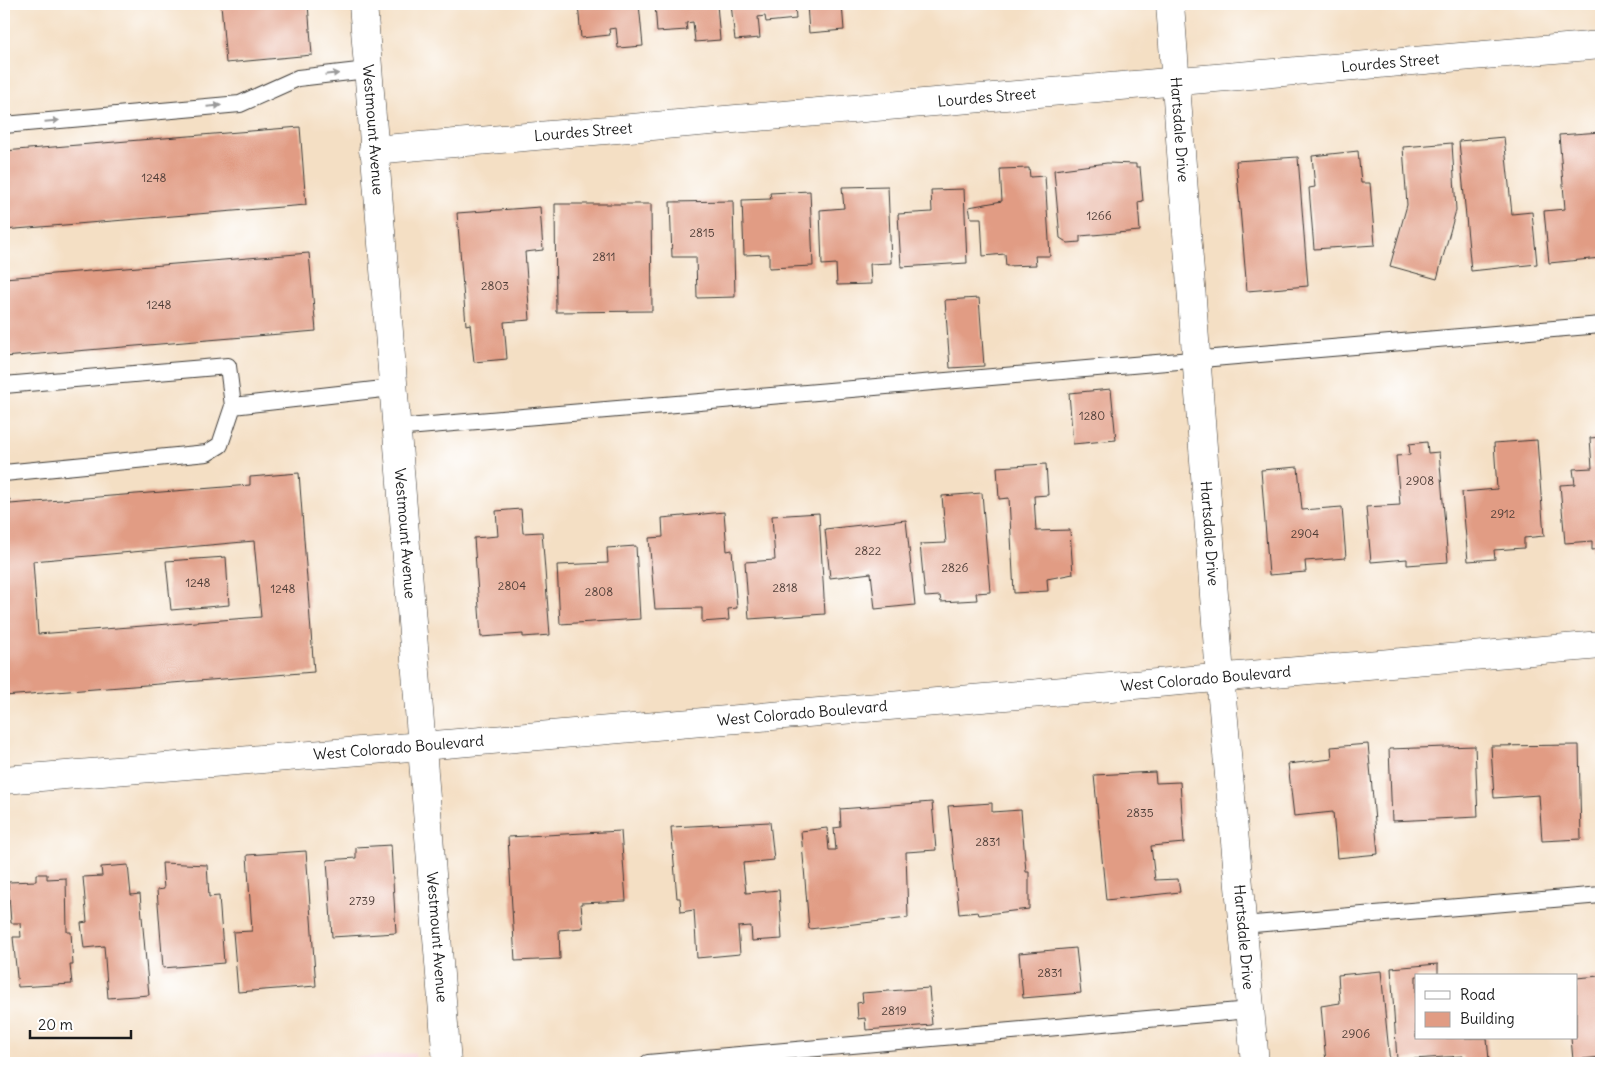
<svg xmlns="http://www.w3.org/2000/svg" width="1605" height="1067" font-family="Delius,sans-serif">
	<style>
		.built { fill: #f7cfd1 }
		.building { fill: #e19c84; fill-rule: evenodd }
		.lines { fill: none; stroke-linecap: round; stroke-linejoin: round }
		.lane-casing { stroke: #3c3935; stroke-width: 18 }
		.street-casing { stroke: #3c3935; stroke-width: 29 }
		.secondary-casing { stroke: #3c3935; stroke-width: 29 }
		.lane { stroke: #fff; stroke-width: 16 }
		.street { stroke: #fff; stroke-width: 28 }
		.secondary { stroke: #fff; stroke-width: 28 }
		.oneway { fill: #999 }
		.labels { text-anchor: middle; stroke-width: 4; stroke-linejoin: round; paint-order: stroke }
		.number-label { font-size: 12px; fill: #4d3c36 }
		.street-label { font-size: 15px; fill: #1c1c1c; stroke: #fff }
	</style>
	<rect width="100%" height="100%" fill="#fff"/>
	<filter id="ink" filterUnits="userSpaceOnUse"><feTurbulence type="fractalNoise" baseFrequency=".02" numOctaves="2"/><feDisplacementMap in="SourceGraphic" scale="10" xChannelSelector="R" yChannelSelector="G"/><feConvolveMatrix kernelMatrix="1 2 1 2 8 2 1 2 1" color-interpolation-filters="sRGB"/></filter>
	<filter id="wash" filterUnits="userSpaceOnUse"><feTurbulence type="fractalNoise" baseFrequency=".0096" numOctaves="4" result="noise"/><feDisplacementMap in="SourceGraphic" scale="20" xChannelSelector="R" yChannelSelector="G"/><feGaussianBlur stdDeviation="1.12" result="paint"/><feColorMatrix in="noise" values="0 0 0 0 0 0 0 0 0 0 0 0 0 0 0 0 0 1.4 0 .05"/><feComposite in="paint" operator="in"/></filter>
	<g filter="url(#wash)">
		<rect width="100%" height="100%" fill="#f4dfc4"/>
		<!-- built -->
		<path class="built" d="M415,1053L416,1063H289Z"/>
		<g id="blocks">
			<!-- building -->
			<path class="building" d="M221,4H308L312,55L226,63Z
				M578,4H639L643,46L618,48L616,28L609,29L610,35L581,38Z
				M655,4H717L720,40L695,42L693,22L686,23L687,30L657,32Z
				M731,4H795L796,19L766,22L765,16L758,17L760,38L735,40Z
				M807,4H842L844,30L809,33Z
				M300,127L306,205L4,230V151Z
				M1601,132V258L1549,263L1544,211L1565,209L1559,135Z
				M1504,137L1512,214L1532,212L1537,264L1471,271L1459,141Z
				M1452,143L1456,210L1437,279L1390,266L1407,205L1403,147Z
				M1358,151L1361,183H1370L1375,245L1314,249L1309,188L1315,187L1312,156Z
				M1298,157L1308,286L1247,291L1236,161Z
				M1107,163L1136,164V167H1140L1143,201L1138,202L1140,231L1080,236V242L1068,243L1060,238L1054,170Z
				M1029,168L1030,177L1045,176L1050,256H1035L1036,265L1006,266L1005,254L983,256L981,218H971L969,207L1002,201L1000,169Z
				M888,186L891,263L870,264L871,284L837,285L836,264L822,265L820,210L844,208L842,187Z
				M964,189L967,263L901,267L898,214L932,212L931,190Z
				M810,191L813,266L769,268V254L744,255L742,200L771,199L770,193Z
				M733,201L735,297L697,298L696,257H672L670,202Z
				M555,204H651L652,311L556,312Z
				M540,207L543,250L525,252L530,320L504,322L507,359L474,362L470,324L466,325L457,213Z
				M309,253L316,331L4,357V278Z
				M979,298L984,366L950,368L945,300Z
				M1111,389L1116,440L1073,444L1069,393Z
				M1601,437V549L1592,550V541L1565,543L1560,485L1575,484L1573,469L1592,468L1590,438Z
				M1537,440L1544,536L1524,538V548L1494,550L1495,559L1468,561L1462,492L1497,489L1494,443Z
				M1427,442L1428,453L1439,452L1448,562L1407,565V559L1371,562L1366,507L1400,505L1396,456L1410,455L1409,444Z
				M1046,464L1048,495L1034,496L1036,531L1070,530L1073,574L1047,579L1048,591L1014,593L1009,498L999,499L997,467Z
				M1298,467L1302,510L1342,507L1346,558L1305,561L1306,572L1269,575L1261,470Z
				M299,473L314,672L4,696V499H10V504L250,485V477ZM254,541L261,617L38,634L33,561Z
				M982,493L990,592L976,593L977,600L941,602L940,596L925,597L920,544L946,543L942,496Z
				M521,509L523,533L542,532L550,635L523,637V634L481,637L474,538L498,536L496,511Z
				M724,512L727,551L732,550L737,608L728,609L729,620L702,622V608L655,609L649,538L663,537L662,518Z
				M819,513L825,614L749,619L745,562L775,560L772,516Z
				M906,520L915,605L875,609L871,573L830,578L825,529Z
				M636,546L640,619L560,624L557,565L608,563L607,548Z
				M226,557L229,605L171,610L166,561Z
				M1368,744L1378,854L1337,858L1333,812L1294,816L1288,764L1332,759L1331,747Z
				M1579,745L1581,839L1542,841L1539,795L1494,798L1491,746Z
				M1475,746L1478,817L1392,821L1389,749Z
				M1155,772L1156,783L1180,782L1184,843L1151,846L1155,880L1178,879L1180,892L1106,900L1094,775Z
				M932,802L936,850L906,852L908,918L809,929L801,831L827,828L829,850H836L834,828L841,827L840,809Z
				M992,803V812L1021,810L1026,872H1029V909L979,915L978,912L959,914L948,806Z
				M770,822L774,860L743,863L746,893L779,890L782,939L752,941L751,926L738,927L740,954L697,958L694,910L681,912L680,898H677L671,827Z
				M621,831L626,901L581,903L583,928L559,930L560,959L515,961L508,837Z
				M391,845L396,933L332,937L327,860L356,858V847Z
				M306,851L316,986L238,992L233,932L252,931L247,855Z
				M162,863L207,865L209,897L219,896L224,963L163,968L157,890L164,889Z
				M128,865L131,895L140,894L149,995L108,998L104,946L84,948L81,923L87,922L83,877L102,876L101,867Z
				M36,874H47V879L66,878L67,932H71L73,965H70L72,984L18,987L13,937H21L20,923H11L8,882L36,881Z
				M1076,948L1081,993L1023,998L1019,953Z
				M1438,964V976H1416V1038H1487L1489,1060L1464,1063L1463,1056L1397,1060L1391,968Z
				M1381,971L1390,1063H1326L1321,1006L1340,1003L1338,975Z
				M1600,976L1601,1057L1573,1060L1571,1038H1576V978Z
				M929,988L932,1025L866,1030L865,1018L858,1019L857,1003L863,1002L862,993Z"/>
		</g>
	</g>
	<g filter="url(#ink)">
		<use href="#blocks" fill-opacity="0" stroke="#3c3935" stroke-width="1"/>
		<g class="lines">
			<!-- lane casing -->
			<g class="lane-casing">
				<path id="lane" d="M4,125L240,104L298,78L367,70
					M4,385L228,366L233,406L392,388
					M395,428L1601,325
					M4,473L207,453L220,445L233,406
					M1242,925L1601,895
					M648,1063L1250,1010"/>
			</g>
			<!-- street casing -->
			<g class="street-casing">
				<g id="street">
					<path id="s1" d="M363,4L447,1063"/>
					<path id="s2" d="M1170,4L1220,676L1255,1063"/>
					<path id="s3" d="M373,150L1601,45"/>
				</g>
			</g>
			<!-- secondary casing -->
			<g class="secondary-casing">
				<g id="secondary">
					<path id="s4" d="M4,780L422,746L1601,645"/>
				</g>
			</g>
			<!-- lane -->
			<use href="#lane" class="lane"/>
			<!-- street -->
			<use href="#street" class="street"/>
			<!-- secondary -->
			<use href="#secondary" class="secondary"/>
		</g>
		<!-- one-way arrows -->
		<defs><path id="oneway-solid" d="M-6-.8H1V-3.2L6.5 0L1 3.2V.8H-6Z" transform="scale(1.25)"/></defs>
		<g class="oneway">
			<use href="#oneway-solid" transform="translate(332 74) rotate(-6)"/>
			<use href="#oneway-solid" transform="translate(214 106) rotate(-5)"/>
			<use href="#oneway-solid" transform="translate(52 121) rotate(-5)"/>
		</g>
	</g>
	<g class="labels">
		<!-- number labels -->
		<g class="number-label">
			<text x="154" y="182">1248</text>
			<text x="1099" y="220">1266</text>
			<text x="702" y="237">2815</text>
			<text x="604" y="261">2811</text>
			<text x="495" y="290">2803</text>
			<text x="159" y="309">1248</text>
			<text x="1092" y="420">1280</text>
			<text x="1420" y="485">2908</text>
			<text x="1503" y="518">2912</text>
			<text x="1305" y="538">2904</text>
			<text x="868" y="555">2822</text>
			<text x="955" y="572">2826</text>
			<text x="198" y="587">1248</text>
			<text x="512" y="590">2804</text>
			<text x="785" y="592">2818</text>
			<text x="283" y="593">1248</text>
			<text x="599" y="596">2808</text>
			<text x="1140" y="817">2835</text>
			<text x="988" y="846">2831</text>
			<text x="362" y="905">2739</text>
			<text x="1050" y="977">2831</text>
			<text x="894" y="1015">2819</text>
			<text x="1356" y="1038">2906</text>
		</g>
		<!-- street labels -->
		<g class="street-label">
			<text dy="5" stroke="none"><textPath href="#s3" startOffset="1021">Lourdes Street</textPath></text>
			<text dy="5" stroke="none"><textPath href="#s3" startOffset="616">Lourdes Street</textPath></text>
			<text dy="5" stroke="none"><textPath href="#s1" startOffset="126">Westmount Avenue</textPath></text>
			<text dy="5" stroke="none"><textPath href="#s2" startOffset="126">Hartsdale Drive</textPath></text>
			<text dy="5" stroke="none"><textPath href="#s3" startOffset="211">Lourdes Street</textPath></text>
			<text dy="5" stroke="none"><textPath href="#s1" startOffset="531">Westmount Avenue</textPath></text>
			<text dy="5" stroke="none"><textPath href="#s2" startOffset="531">Hartsdale Drive</textPath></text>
			<text dy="5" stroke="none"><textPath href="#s4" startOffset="1206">West Colorado Boulevard</textPath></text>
			<text dy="5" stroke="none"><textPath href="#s4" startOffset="801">West Colorado Boulevard</textPath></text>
			<text dy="5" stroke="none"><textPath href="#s4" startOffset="396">West Colorado Boulevard</textPath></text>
			<text dy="5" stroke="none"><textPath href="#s1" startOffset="936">Westmount Avenue</textPath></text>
			<text dy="5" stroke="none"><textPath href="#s2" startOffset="936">Hartsdale Drive</textPath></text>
		</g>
	</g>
	<!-- margin -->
	<rect width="1605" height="1067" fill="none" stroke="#fff" stroke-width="20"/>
	<!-- legend -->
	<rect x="1415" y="974" width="162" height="65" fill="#ffffff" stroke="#a4a4a4"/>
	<rect x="1425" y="991" width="25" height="8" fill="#ffffff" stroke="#a4a4a4"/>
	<text x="1460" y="1000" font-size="15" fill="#1c1c1c">Road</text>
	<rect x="1425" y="1012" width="25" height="15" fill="#e19c84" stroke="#a4a4a4"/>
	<text x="1460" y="1024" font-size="15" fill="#1c1c1c">Building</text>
	<!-- scale -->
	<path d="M30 1030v8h101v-8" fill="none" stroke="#1c1c1c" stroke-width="2.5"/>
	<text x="38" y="1030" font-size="15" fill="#1c1c1c" stroke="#ffffff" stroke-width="4" paint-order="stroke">20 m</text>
</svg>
